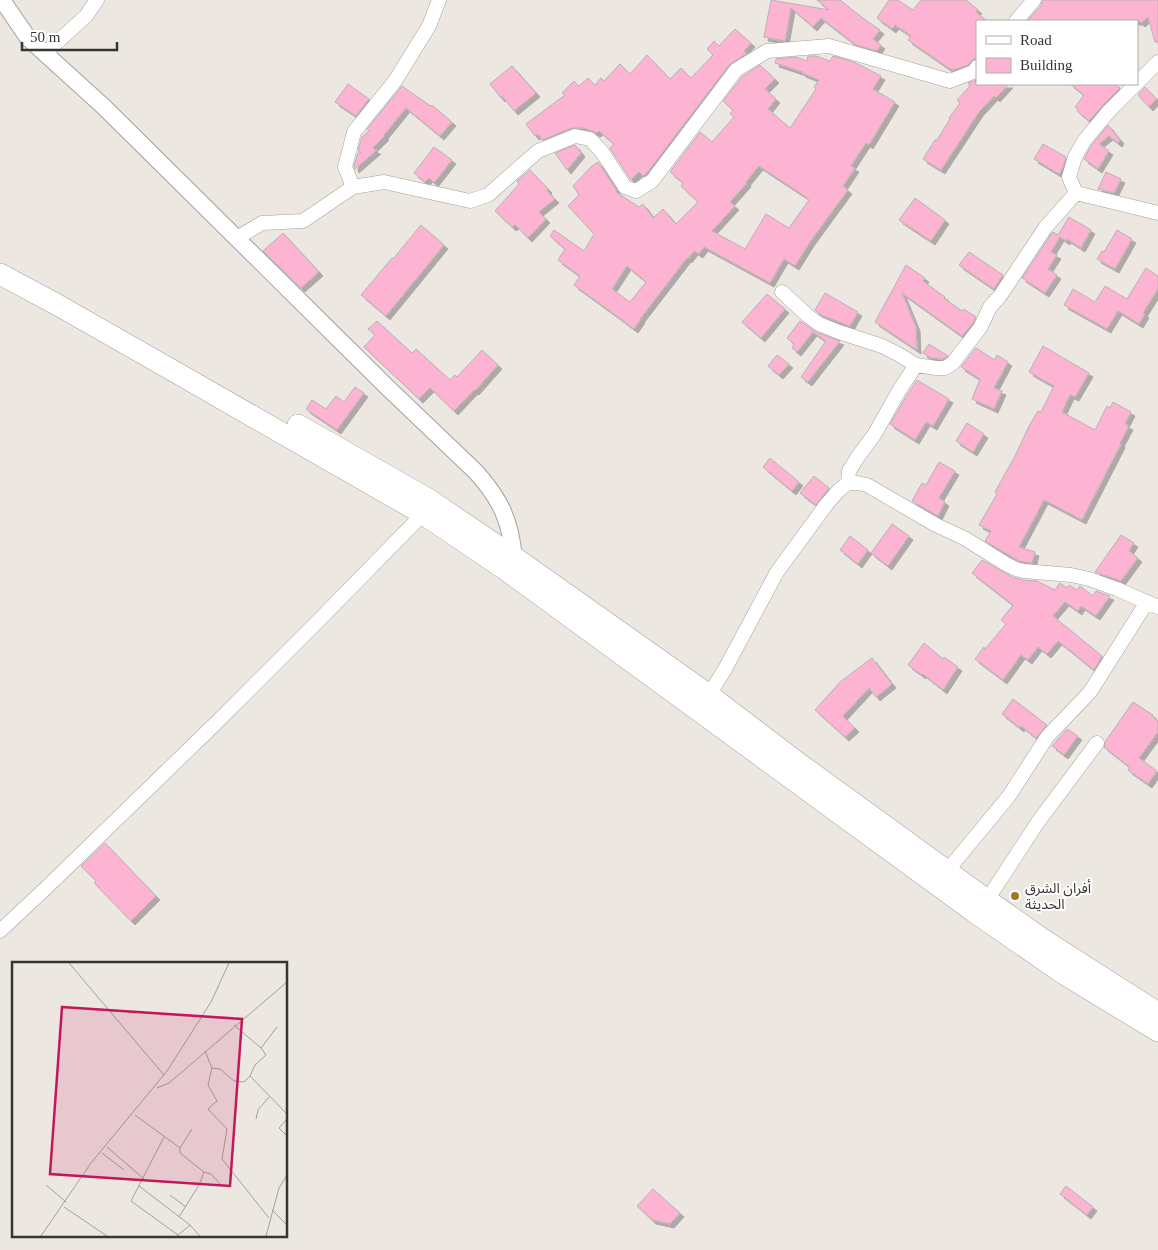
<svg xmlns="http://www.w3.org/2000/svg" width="1158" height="1250" font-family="'Times New Roman','Noto Sans Arabic',serif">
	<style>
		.building { fill: #fdb4d3; stroke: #b8b1b4; fill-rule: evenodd; filter: url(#shadow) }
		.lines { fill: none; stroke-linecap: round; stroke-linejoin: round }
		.minor-casing { stroke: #a5a09b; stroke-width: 15 }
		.tertiary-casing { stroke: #a5a09b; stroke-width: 18 }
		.primary-casing { stroke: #a5a09b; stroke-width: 22 }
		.minor { stroke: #fff; stroke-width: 14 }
		.tertiary { stroke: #fff; stroke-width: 16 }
		.primary { stroke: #fff; stroke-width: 21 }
		.poi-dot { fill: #9e7925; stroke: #fff; stroke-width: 2 }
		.labels { text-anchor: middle; stroke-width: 4; stroke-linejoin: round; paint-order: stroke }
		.poi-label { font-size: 14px; fill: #373533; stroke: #fff; text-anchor: start }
		.inset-road { fill: none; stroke: #a4a09c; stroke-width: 1 }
		.view { fill: #c2185b; fill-opacity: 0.15; stroke: #c2185b; stroke-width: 2.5 }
		.inset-edge { fill: none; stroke: #373533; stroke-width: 2.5 }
	</style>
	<defs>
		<filter id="shadow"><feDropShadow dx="4" dy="4" stdDeviation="0" flood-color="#0004"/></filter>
	</defs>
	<rect width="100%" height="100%" fill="#ede7e2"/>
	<!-- building -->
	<path class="building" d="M771,0L829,10L817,0H840L864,19L880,30L873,39L881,45L877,51L856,45L821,18L813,27L791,8L785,41L764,37Z
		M889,0H898L913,10L921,0H966L978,10L976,12L987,21H977V58L973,59L968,65L953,70L950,69L908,40L911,36L895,25L892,29L877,18Z
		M1043,0H1158V42H1155L1148,17L1141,23L1139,21H1027L1041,6Z
		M735,29L751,43L744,51L747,53L729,65L646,174L643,176L639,172L631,180L610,148L614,144L599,131L597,133L592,131L584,128H572L542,140L538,134L535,136L526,124L565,95L562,93L574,81L579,86L588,78L595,85L601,78L604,81L620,64L630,74L647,55L670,79L681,68L691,78L713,55L707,49L714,41L719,46Z
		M808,56H816L830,61L833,56L854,62L881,76L873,89L895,102L869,145L866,143L851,166L855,168L843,186L848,190L810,242L795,266L784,259L770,283L704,247L699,254L694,251L688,259L687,258L640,319H641L634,329L618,317L574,285L580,276L558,260L565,249L550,236L554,230L584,251L594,234L568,206L579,195L573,186L591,167L598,162L617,191L616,192L639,207L643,204L653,218L663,209L676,224L698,202L681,186L683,183L670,172L700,132L712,142L734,117L730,114L733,110L723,101L742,77L760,65L775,79L765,89L776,99L768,109L790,128L816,89L814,87L819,80L802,73V72L775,63L776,59L796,57L807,61ZM759,166L803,195L809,200L789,228L766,214L745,249L712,231L735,206L730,202L747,183L746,182ZM627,266L646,282L630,302L612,289Z
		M512,66L536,93L514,111L502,96L501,98L490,84Z
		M977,80V84H1009L996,98L994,96L979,112L941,170L923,159L935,140H937L950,119L949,118L960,103L957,100L970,86L968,83Z
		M348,84L369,99L356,116L335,102Z
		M1070,84H1115L1120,88L1103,105L1089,121L1077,111L1078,109L1075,107L1084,95Z
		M402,86L416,96L431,106L432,105L452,122L440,136L406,108L384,135L385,136L373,148L375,150H377L355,169L354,166L358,153H361L358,150L362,137L369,131L367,129Z
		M1145,87L1157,99L1149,107L1138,95Z
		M1108,125L1120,140L1118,143L1109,136L1099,144L1109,151L1098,169L1084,159L1091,146Z
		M1043,144L1066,157L1063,167L1059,174L1034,159Z
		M575,145L581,153L567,170L555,153Z
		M434,147L452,160L434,183L429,178L425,182L414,173Z
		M530,170L548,189L547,190L549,193L555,199L539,212L546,219L528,238L515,225L512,227L495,211L519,184L517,181Z
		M1106,172L1121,179L1114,193L1098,189Z
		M915,198L945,220L931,241L899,220Z
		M1069,217L1091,230L1081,248L1067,239L1066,241L1060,237L1051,252L1057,255L1048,269L1057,275L1045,293L1022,278L1052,233L1053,232L1058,235Z
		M421,225L444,245L386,316L361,295L392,258L393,259Z
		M1117,230L1132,239L1115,269L1097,259L1102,251L1104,252Z
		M283,233L319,272L301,288L263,251Z
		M969,252L1003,275L994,289L959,265Z
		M906,265L925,278L923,281L945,297L944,298L962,311L964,309L976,317L973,323L962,336L902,293L916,327L917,350L875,322Z
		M1146,268L1158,276V289L1143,313L1145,314L1139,324L1118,311L1107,329L1064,305L1073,289L1095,302L1105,286L1127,299Z
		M825,293L858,312L850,326L823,316L815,310Z
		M767,294L785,309L761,338L742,322Z
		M377,321L412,353L416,349L450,380L455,375L457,377L482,350L498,365L475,391L474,390L454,411L430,388L419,399L364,347L375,335L368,329Z
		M800,321L816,332L840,341L808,382L801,377L826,341L813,332L797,352L792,348L794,344L787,338Z
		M929,344L948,356L942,359L931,358L923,353Z
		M1043,346L1089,373L1075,397L1070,395L1062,412L1095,430L1107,406L1110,408L1113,402L1131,412L1125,424L1129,426L1120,443L1121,444L1082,520L1044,500L1019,547L1035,552L1032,563L1019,561L985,541L991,531L979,525L997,494L995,492L1015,456L1029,426L1038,411L1041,412L1054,386L1029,372Z
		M976,348L995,360L997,355L1008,362L994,388L1002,391L994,409L972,399L980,379L961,367Z
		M777,355L789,364L779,375L768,366Z
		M917,380L949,399L933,426L926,422L915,440L890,424L907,395Z
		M355,387L364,393L337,430L306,409L312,400L326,409L336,396L344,402Z
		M967,423L984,434L973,452L956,441Z
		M770,458L799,482L792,491L763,467Z
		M939,462L955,471L939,498L945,502L938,516L912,501L922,483L926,485Z
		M814,476L829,488L816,505L800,493Z
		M892,524L909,536L888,566L871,553Z
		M1121,535L1134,543L1129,551L1138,558L1121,581L1095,572Z
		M850,536L868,550L858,564L840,550Z
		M982,560L1012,577L1023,580L1037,581L1055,590L1060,583L1067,588L1069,585L1077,590L1080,586L1093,596L1096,591L1110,596L1096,616L1081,606L1078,611L1065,602L1053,616L1102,656L1094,670L1058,641L1047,654L1038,647L1028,660L1021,655L1003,680L975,659L984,647L985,649L1006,624L1001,620L1013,605L972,573Z
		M924,643L943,659L944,657L958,667L943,690L923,674L922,675L908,665Z
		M872,658L892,684L876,697L869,688L843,716L855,728L845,737L815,710L840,682Z
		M1013,699L1047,725L1036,738L1021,726L1020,728L1002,714Z
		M1133,702L1153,715L1152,716L1158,721V732L1139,758L1157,771L1148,784L1128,770L1130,767L1104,747L1105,742Z
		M1067,729L1078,736L1064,755L1052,746Z
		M105,843L156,896L131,921L94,883L96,881L81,866Z
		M1066,1186L1093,1207L1087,1215L1060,1194Z
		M653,1189L680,1213L670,1224L652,1220L637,1206Z"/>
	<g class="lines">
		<!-- minor casing -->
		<g class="minor-casing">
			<path id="minor" d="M1016,21L1034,0
				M45,53L86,16L97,0
				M353,187L384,182L470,201L488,195L538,151L575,136L590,139L602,152L625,187L636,191L652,181L736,70L767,51L829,46L950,81L973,72L977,67
				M1076,193L1069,177L1075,157L1084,141L1109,111L1158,62
				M1076,193L1158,213
				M237,238L262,223L303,221L353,187L345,167L354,132L395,81L429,26L439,0
				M782,292L807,315L819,324L839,332L882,346L898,354L916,365L936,368H945L953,363L962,351L980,328L990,307L1000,296L1045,228L1076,193
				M848,483L849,471L857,458L874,435L900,389L916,365
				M709,695L725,669L777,572L826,505L838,491L848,483H857L867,485L936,525L964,538L1006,564L1016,569L1024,571L1071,575L1089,579L1117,589L1158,607
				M947,871L1009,796L1047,737L1090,692L1147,602
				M987,900L1038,822L1097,743
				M0,931L46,888L216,723L323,616L423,514"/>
		</g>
		<!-- tertiary casing -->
		<g class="tertiary-casing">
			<path id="tertiary" d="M2,0L28,38L104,107L388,388L476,472C501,500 510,520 514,557"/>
		</g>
		<!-- primary casing -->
		<g class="primary-casing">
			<path id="primary" d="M0,274L56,304L177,373L423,514L506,570L973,911L1064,974L1158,1031
				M298,425L428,499L514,557L709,695L801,765L987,900L1044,940L1158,1013"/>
		</g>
		<!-- minor -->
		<use href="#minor" class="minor"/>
		<!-- tertiary -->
		<use href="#tertiary" class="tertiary"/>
		<!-- primary -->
		<use href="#primary" class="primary"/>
	</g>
	<!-- markers -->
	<circle class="poi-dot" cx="1015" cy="896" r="5"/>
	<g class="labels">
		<!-- poi labels -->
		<g class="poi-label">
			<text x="1025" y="893">أفران الشرق<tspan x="1025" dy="16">الحديثة</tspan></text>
		</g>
	</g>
	<!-- overview -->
	<g transform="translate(12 962)">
		<rect width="275" height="275" fill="#ede7e2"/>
		<path class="inset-road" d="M57,1L152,113M222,63L249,86M265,65L249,86L254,93L243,103L238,114L275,152M193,89L200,106L208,107L222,119L232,120L238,114M200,106L196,123L205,139L196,147L215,167L210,197L257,256M145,126L157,121L275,20M123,153L168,186V191L192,210L199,212L211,225M244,157L246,148L257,135M275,157L267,166L275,174M152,175L119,239L166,273M95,185L132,217M168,186L180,167M90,191L112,208M34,223L54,240M127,224L178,263M158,233L174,245M52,245L95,274M260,248L275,263M167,255L187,223L192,210M29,274L79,201L155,109L199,40L217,1M165,274L178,263L188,274M254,274L267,226L275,213"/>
		<path class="view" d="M50,45L230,57L218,224L38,212Z"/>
		<rect width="275" height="275" class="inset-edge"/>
	</g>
	<!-- legend -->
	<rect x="976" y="20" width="162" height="65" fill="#ffffff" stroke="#afaead"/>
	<rect x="986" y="36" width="25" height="8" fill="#ffffff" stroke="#afaead"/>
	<text x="1020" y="45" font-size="15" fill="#373533">Road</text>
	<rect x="986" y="58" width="25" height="15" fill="#fdb4d3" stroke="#afaead"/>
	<text x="1020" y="70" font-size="15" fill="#373533">Building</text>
	<!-- scale -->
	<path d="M22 42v8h95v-8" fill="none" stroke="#373533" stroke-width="2.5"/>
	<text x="30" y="42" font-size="15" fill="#373533" stroke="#ffffff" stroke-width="4" paint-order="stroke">50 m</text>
</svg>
